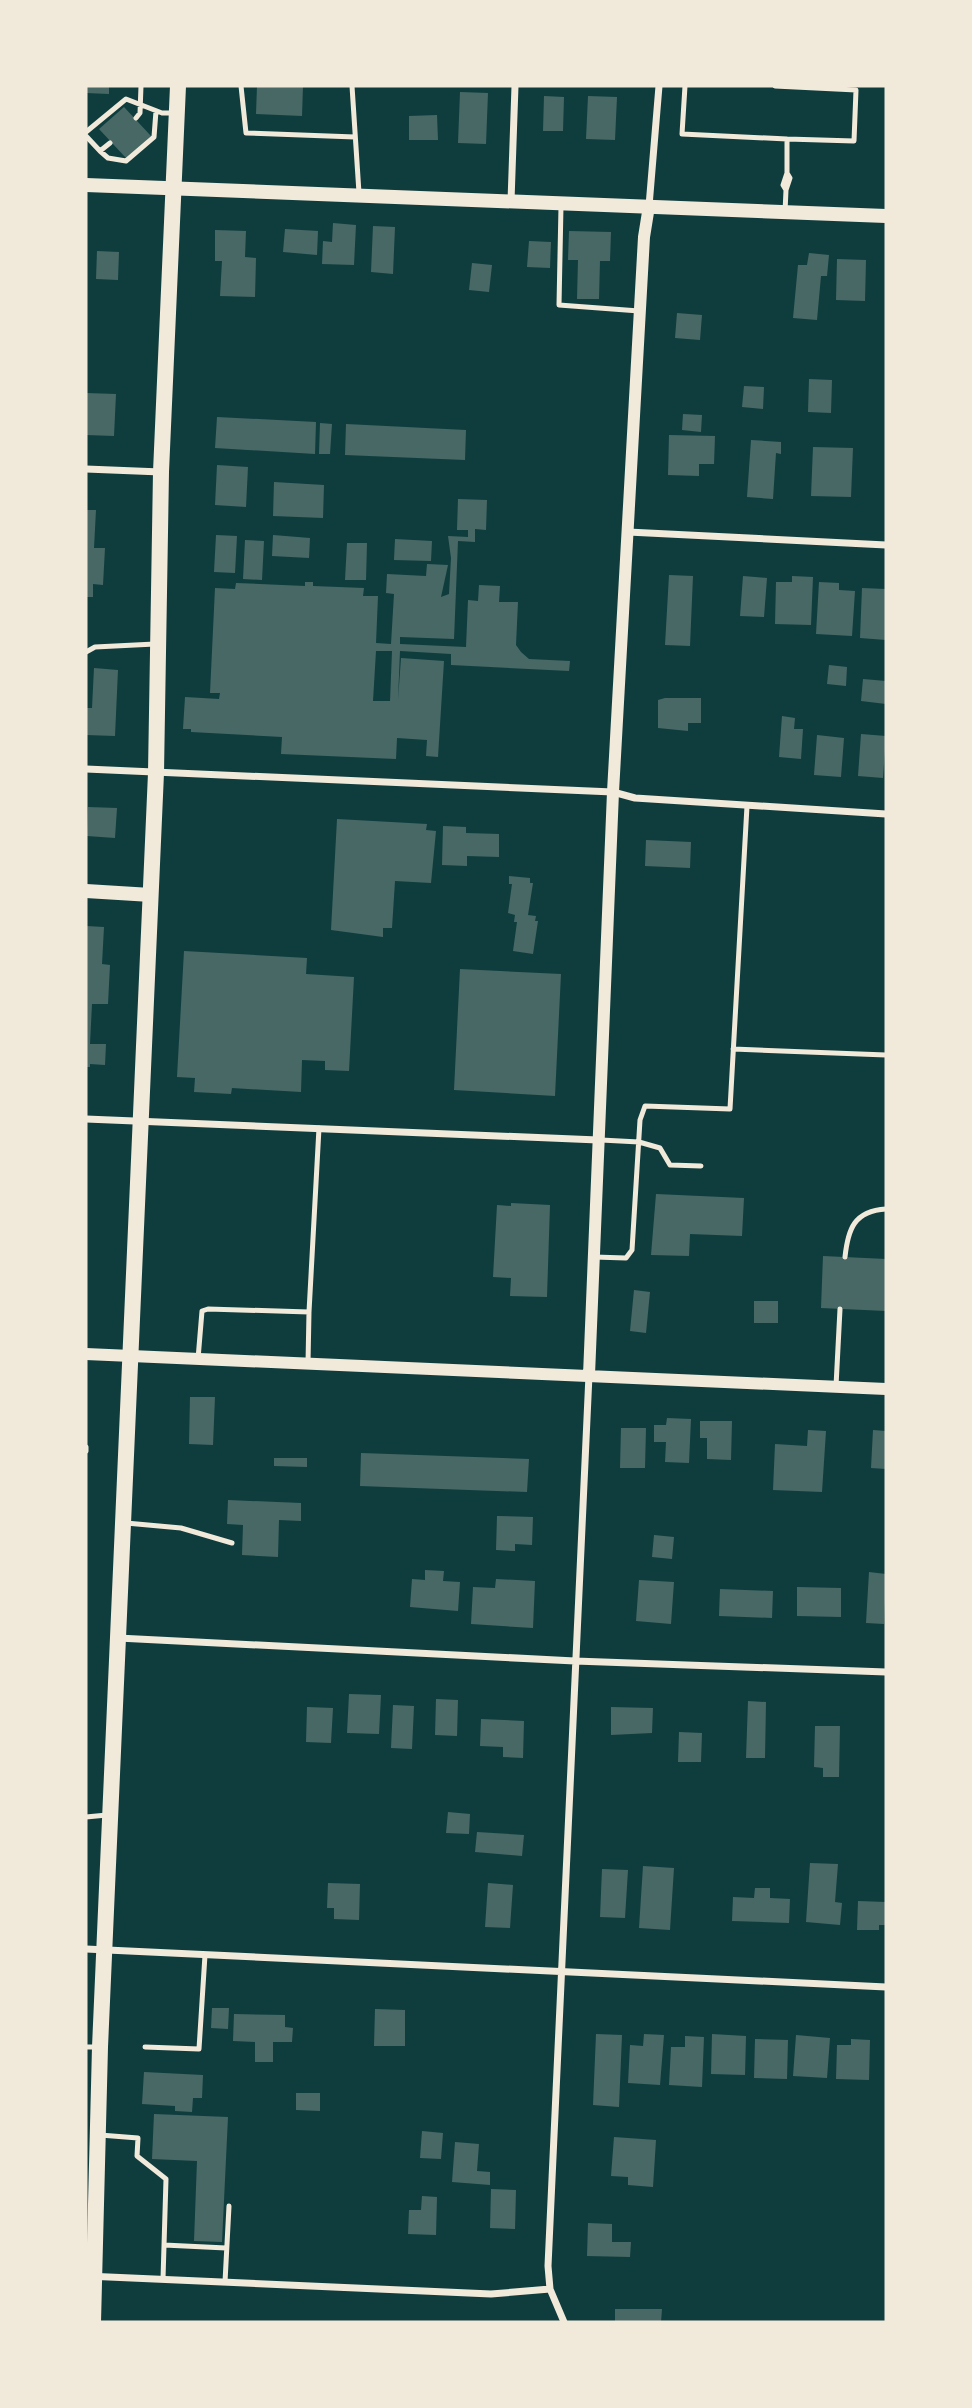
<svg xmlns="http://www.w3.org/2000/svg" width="972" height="2408" font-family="Ubuntu,sans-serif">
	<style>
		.building { fill: #486865; fill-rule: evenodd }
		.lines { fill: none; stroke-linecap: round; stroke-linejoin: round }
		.service { stroke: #f1e9da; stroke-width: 5 }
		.minor { stroke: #f1e9da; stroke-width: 7 }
		.tertiary { stroke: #f1e9da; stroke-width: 12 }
		.secondary { stroke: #f1e9da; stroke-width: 14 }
		.primary { stroke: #f1e9da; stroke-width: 16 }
	</style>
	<rect width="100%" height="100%" fill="#0f3d3e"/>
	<!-- building -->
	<path class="building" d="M86,86H109V94L86,93Z
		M257,86H303L302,116L256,114Z
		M460,92L488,93L486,144L458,143Z
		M544,96L564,97L563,131H543Z
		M588,96L617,97L615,140L586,139Z
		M124,107L151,136L126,158L99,129Z
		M437,115L438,140H409V116Z
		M333,223L356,225L354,265L322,264L323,241L332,242Z
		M373,226L395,227L393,274L371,272Z
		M285,229L318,231L317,255L283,252Z
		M215,230L246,231L245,257L256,258L255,297L220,296L222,261H215Z
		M569,231L611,232L610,261H600L599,299H577L578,260H568Z
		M529,241L551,242L550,268L527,267Z
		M97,251L119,252L118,280L96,279Z
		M809,253L829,255L827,276H821L817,320L793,318L798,265H807Z
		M837,259L866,260L865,301L836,300Z
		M472,263L492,265L489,292L469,290Z
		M677,313L702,315L700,340L675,338Z
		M809,379L832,380L831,413L808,412Z
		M744,386L764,387L763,409L742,407Z
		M86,393L116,394L114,436L86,435Z
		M683,414L702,415L701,432L682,430Z
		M217,417L316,422L315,454L215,448Z
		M320,423L332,424L330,454H319Z
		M346,424L466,430L465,460L345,455Z
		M669,435L715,436L714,464H699V476L668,475Z
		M751,440L781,442V454L776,453L773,499L747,497Z
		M813,447L853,448L851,497L811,496Z
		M217,465L248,467L246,507L215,505Z
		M274,482L324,485L323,518L273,516Z
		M458,499L487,500L486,530L475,529V542L458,541L454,639L400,637V644L466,647L468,600L478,601L479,585L500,586L499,602H518L516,645L521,652L529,659L570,661L569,671L451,665V654L400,651L398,700L401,658L444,661L438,757L426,756L427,740L397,738L396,759L281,754L282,737L191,732V729H183L185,697L219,699L220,693H210L215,588L235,589L236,583L305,586V582H313V586L364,588L363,596H378L376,643L391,644L394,594L386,593L387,574L426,576L427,564L448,565L441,597L449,594L451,558L448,536L468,537V530H457ZM376,651H392L390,701H373Z
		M86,510H96L94,548H105L103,585L93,584V597H86Z
		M216,535L237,536L235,573L214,572Z
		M273,535L310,538L309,558L272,556Z
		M395,539L432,541L431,561L394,560Z
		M245,540L264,541L262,580L243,579Z
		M347,543H367L366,580H345Z
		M669,575L693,576L690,646L665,645Z
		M743,576L767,578L764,617L740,616Z
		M792,576L813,577L811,625L775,624L776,582H792Z
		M819,582L839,583V590L855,591L852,636L816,634Z
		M862,588L886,589V640L860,638Z
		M829,665L847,667L846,686L827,684Z
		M94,668L118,670L115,736L86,735V708H92Z
		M863,679L886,681V704L861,701Z
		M665,698H701V723H688V731L658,728V700Z
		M782,716L795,718L794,729H803L801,759L779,757Z
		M861,734L886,736L883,778L858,776Z
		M817,735L844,738L841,777L814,775Z
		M88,807L117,808L115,838L87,836Z
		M337,819L427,824L426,830L436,831L431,883L395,881L392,928H383V937L331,930Z
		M443,826L466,827V833L499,834V857L467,856V866L442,865Z
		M646,840L691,842L690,868L645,866Z
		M509,876L530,878V883H533L528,915L536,916L535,921H538L533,954L513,951L517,922H514L515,915L508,913L512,884H509Z
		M86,926L104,927L102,964L110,965L108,1004H92L90,1044H106L105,1065L90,1064V1067H86Z
		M184,951L307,958L306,974L354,977L349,1071L325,1070V1061L302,1060L301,1092L232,1088L231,1094L194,1092L195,1078L177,1077Z
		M460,969L561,974L555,1096L454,1090Z
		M656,1194L744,1198L742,1236L690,1234L689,1256L651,1255Z
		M511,1203L550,1205L547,1297L510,1296L511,1278L493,1277L497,1205L511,1206Z
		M823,1256L886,1259V1311L821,1308Z
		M634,1290L650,1292L646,1333L630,1331Z
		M754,1301H778V1323H754Z
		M190,1397H215L213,1445L189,1444Z
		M667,1418L691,1419L689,1463L665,1462L666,1442H654V1425H666Z
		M700,1421H732L731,1460L707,1459V1438H700Z
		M621,1428H646L645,1468H620Z
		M808,1430L826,1431L822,1492L773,1490L775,1444L807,1446Z
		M873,1430L886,1431V1469L871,1468Z
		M361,1453L529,1459L527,1492L360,1486Z
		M274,1458H307V1467L274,1466Z
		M228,1500L301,1503V1521L279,1520L278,1557L242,1555L243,1525L227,1524Z
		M497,1516L533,1517L532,1545L515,1544V1551L496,1550Z
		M654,1535L674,1537L672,1559L652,1557Z
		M425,1570L444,1571L443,1581L460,1582L458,1611L410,1607L412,1579L425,1580Z
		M869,1572L886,1574L884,1624L866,1623Z
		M496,1579L535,1581L533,1628L471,1624L473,1587L495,1588Z
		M639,1580L674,1582L671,1624L636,1621Z
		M797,1587L841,1588V1617L797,1616Z
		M720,1589L773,1591L772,1618L719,1616Z
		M349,1694L381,1695L379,1734L347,1733Z
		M436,1699L458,1700L457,1736L435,1735Z
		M748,1701L766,1702L765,1758H746Z
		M393,1705L414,1706L412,1749L391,1748Z
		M307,1707L333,1708L331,1743L306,1742Z
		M611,1707L653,1708L652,1733L611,1735Z
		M481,1719L524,1721L523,1758L503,1757V1747L480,1746Z
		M815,1726H840L839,1777H823V1768L814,1767Z
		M679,1732L702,1733L701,1762H678Z
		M448,1812L470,1814L469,1834L446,1833Z
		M477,1832L524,1835L522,1856L475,1852Z
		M810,1863L838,1864L835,1902L842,1903L840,1925L806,1922Z
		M643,1866L674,1868L670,1930L639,1928Z
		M602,1869L628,1870L625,1918L600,1917Z
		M328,1883L360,1884L359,1920L334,1919V1908H327Z
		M488,1883L513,1885L510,1928L485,1927Z
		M755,1888H770V1898L790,1899L789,1923L732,1921L733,1897L754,1898Z
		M858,1901L886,1902V1925H879V1930H857Z
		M212,2008H229L228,2029L211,2028Z
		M375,2009L405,2010V2046H374Z
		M234,2014L285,2015V2027L293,2028L292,2042H273V2062H255V2042L233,2041Z
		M596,2034L622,2035L619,2107L593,2105Z
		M644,2034L664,2035L660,2085L628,2083L630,2045L643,2046Z
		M712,2034L746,2036L745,2075L711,2074Z
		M796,2035L830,2038L827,2078L793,2076Z
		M685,2036L704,2037L702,2087L669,2085L671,2047H685Z
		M755,2039L788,2040L787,2079L754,2078Z
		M851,2039L870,2040L869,2080L836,2079L837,2045H851Z
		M144,2072L203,2075L202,2098H193L192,2112L175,2111V2106L142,2104Z
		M296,2093H320V2111L296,2110Z
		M154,2114L228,2117L222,2242L194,2241L197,2161L152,2159Z
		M422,2131L443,2133L441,2159L420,2158Z
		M614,2137L656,2140L653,2187L628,2185V2177L611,2176Z
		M455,2142L479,2144L477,2171L490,2172V2185L452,2182Z
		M491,2189L516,2190L515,2229L490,2228Z
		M422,2196L437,2197L436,2235L408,2234L409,2210H421Z
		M588,2223L612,2224V2242H631L630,2257L587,2256Z
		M615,2309H662L661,2322H615Z"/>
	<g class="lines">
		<!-- service -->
		<path class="service" d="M241,86L246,133L355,137
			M352,86L359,193
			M685,86L682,134L787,139V173
			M775,86L856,90L854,141L787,139
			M136,118L140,113L141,86
			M86,132L126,99L162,113H173
			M86,136L100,151L110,143
			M100,151L108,158L126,161L154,137L156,111
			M561,206L559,305L639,311
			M785,212L786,190L783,185L787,173L790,178L786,190
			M86,652L95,647L155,644
			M733,1049L886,1055
			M601,1140L639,1142L660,1148L670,1165L701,1166
			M594,1257L626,1258L632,1250L640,1120L645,1106L730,1109L747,806
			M845,1257C848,1229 854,1211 886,1209
			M309,1312L319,1128
			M198,1359L202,1311L208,1309L309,1312L308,1363
			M836,1386L840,1309
			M86,1447V1451
			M126,1523L181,1528L232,1543
			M86,1817L107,1815
			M86,2047H97
			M145,2047L199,2049L205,1955
			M100,2135L138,2138L137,2156L166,2179L163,2279
			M164,2245L226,2248
			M225,2282L229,2206"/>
		<!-- minor -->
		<path class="minor" d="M511,201L515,86
			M649,206L659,86
			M86,469L161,472
			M628,532L886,545
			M86,769L613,792L635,798L886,814
			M86,1119L598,1140
			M118,1638L575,1661L886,1672
			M86,1949L886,1987
			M86,2276L491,2294L550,2289
			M564,2322L550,2289L548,2266L589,1375"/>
		<!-- tertiary -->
		<path class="tertiary" d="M86,1354L886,1389
			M589,1375L613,792L644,237L649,206"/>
		<!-- secondary -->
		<path class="secondary" d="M86,185L886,216
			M86,891L151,895"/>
		<!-- primary -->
		<path class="primary" d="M93,2322L100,2047L156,773L161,472L178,86"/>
	</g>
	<!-- border -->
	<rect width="972" height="2408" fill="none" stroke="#f1e9da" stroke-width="175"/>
</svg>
